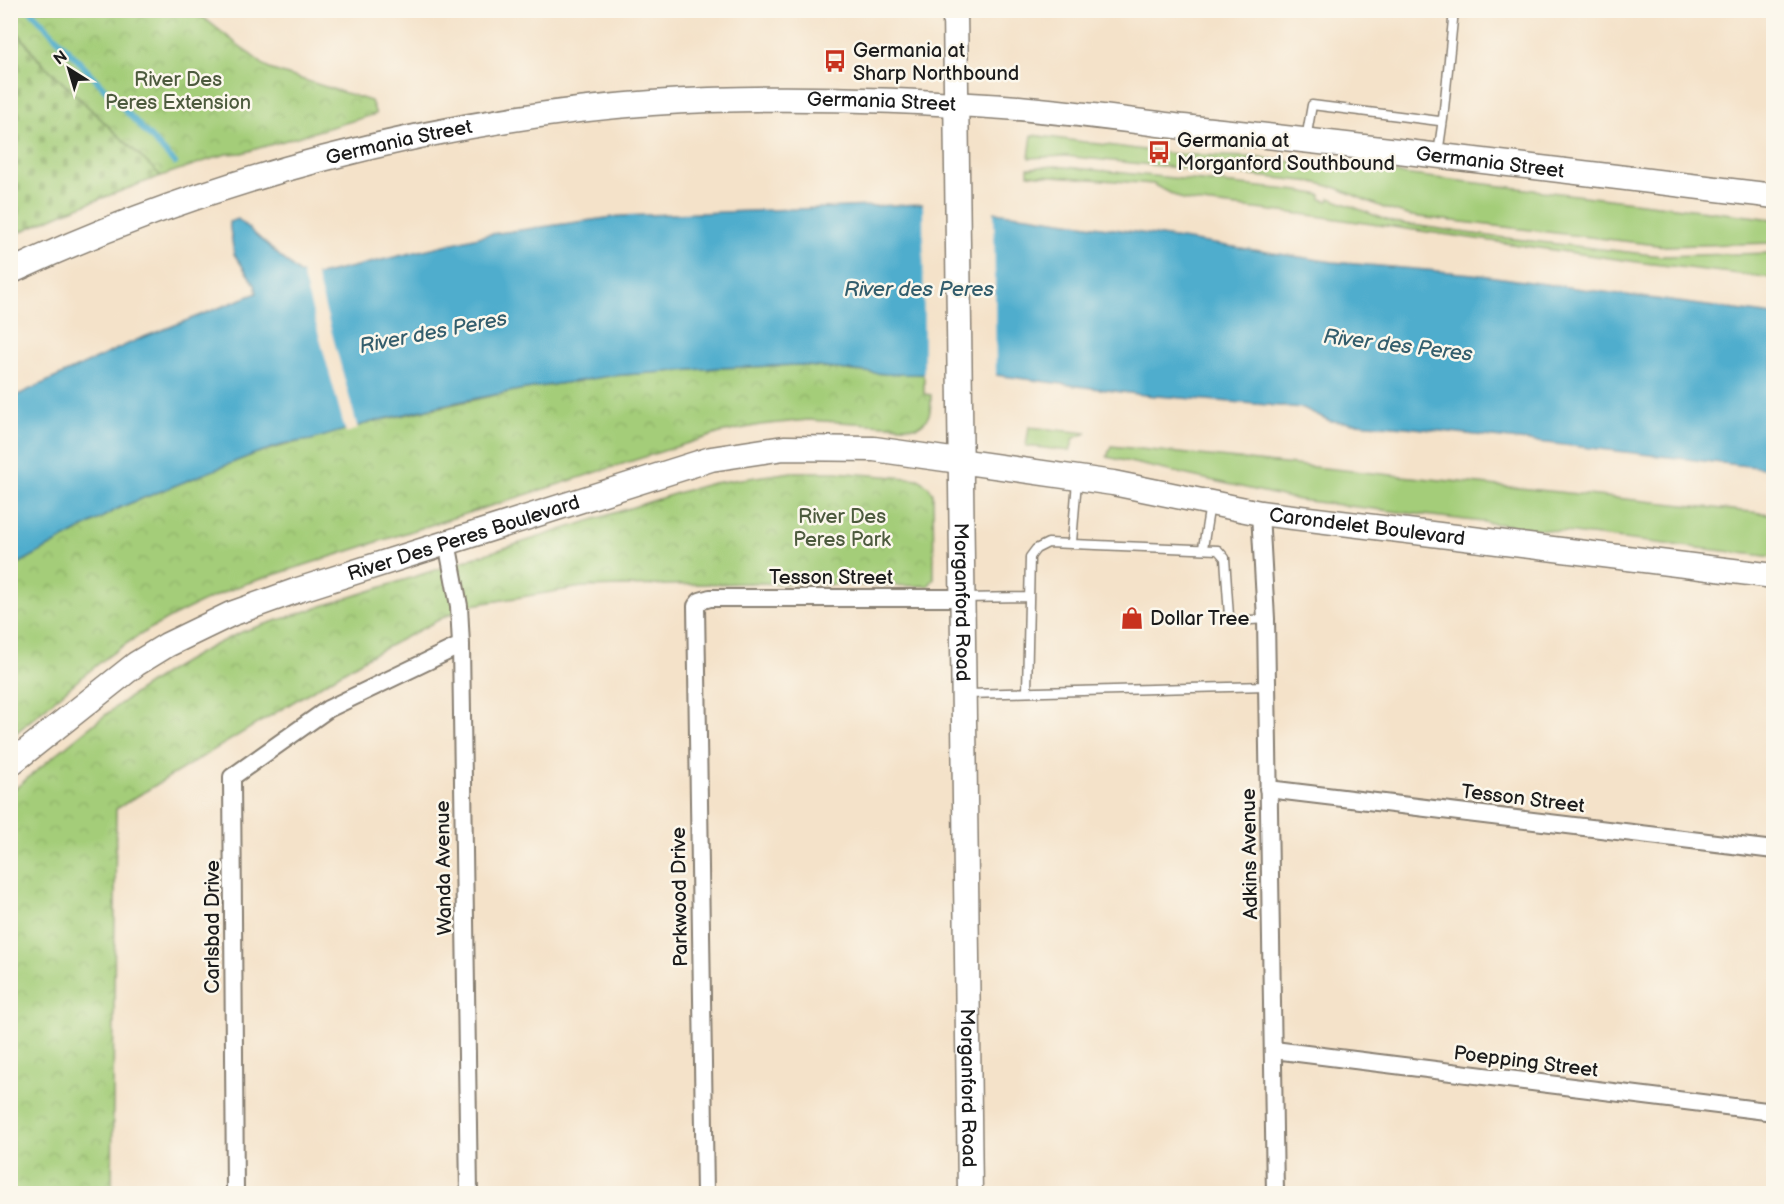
<svg xmlns="http://www.w3.org/2000/svg" width="1784" height="1204" font-family="'Balsamiq Sans',sans-serif">
	<style>
		.grass { fill: #a4cd79; stroke: #60744a; stroke-width: 1.5 }
		.cemetery { fill: url(#cemetery-stones); stroke: #60744a; stroke-width: 1.5 }
		.park { fill: url(#park-crowns); stroke: #60744a; stroke-width: 1.5 }
		.water { fill: #4fadcd; stroke: #366474; stroke-width: 1.5 }
		.pier { fill: #f4e2c9 }
		.lines { fill: none; stroke-linecap: round; stroke-linejoin: round }
		.stream { stroke: #4fadcd; stroke-width: 6 }
		.lane-casing { stroke: #887f72; stroke-width: 11 }
		.street-casing { stroke: #887f72; stroke-width: 20 }
		.secondary-casing { stroke: #887f72; stroke-width: 27 }
		.lane { stroke: #fff; stroke-width: 8 }
		.street { stroke: #fff; stroke-width: 16 }
		.secondary { stroke: #fff; stroke-width: 24 }
		.labels { text-anchor: middle; stroke-width: 5; stroke-linejoin: round; paint-order: stroke }
		.poi-label { font-size: 20px; fill: #1c1c1c; stroke: #fbf7ec; text-anchor: start }
		.park-label { font-size: 20px; fill: #4c5a3d; stroke: #fbf7ec }
		.street-label { font-size: 20px; fill: #1c1c1c; stroke: #fbf7ec }
		.water-label { font-size: 21px; font-style: italic; fill: #335d6c; stroke: #fbf7ec }
	</style>
	<defs>
		<pattern id="cemetery-stones" width="16" height="16" patternUnits="userSpaceOnUse" patternTransform="scale(1.5)"><rect width="16" height="16" fill="#a4cd79"/><path d="M2 7V4a2 2 0 0 1 4 0v3zM10 15v-3a2 2 0 0 1 4 0v3z" fill="#8daf68"/></pattern>
		<pattern id="park-crowns" width="20" height="18" patternUnits="userSpaceOnUse" patternTransform="scale(1.5)"><rect width="20" height="18" fill="#a4cd79"/><path d="M2 6a3 3 0 1 1 6 0M12 15a3 3 0 1 1 6 0" fill="none" stroke="#8daf68"/></pattern>
	</defs>
	<rect width="100%" height="100%" fill="#fbf7ec"/>
	<filter id="ink" filterUnits="userSpaceOnUse"><feTurbulence type="fractalNoise" baseFrequency=".0167" numOctaves="2"/><feDisplacementMap in="SourceGraphic" scale="12" xChannelSelector="R" yChannelSelector="G"/><feConvolveMatrix kernelMatrix="1 2 1 2 8 2 1 2 1" color-interpolation-filters="sRGB"/></filter>
	<filter id="wash" filterUnits="userSpaceOnUse"><feTurbulence type="fractalNoise" baseFrequency=".008" numOctaves="4" result="noise"/><feDisplacementMap in="SourceGraphic" scale="24" xChannelSelector="R" yChannelSelector="G"/><feGaussianBlur stdDeviation="1.35" result="paint"/><feColorMatrix in="noise" values="0 0 0 0 0 0 0 0 0 0 0 0 0 0 0 0 0 1.4 0 .05"/><feComposite in="paint" operator="in"/></filter>
	<g filter="url(#wash)">
		<rect width="100%" height="100%" fill="#f4e2c9"/>
		<!-- grass -->
		<path class="grass" d="M1032,135L1174,154L1248,157L1353,168L1773,219V243L1665,246L1411,216L1384,208L1337,188L1313,182L1065,156L1029,158Z
			M1056,166L1299,191L1321,195V199L1329,201L1330,198L1392,222L1488,236L1662,256L1773,253V278L1644,263L1309,215L1202,203L1183,200L1153,184L1028,174V168Z
			M1029,427L1087,433L1074,438L1070,451L1026,446Z
			M1111,446L1771,514L1773,515V557L1299,500L1107,457Z"/>
		<!-- cemetery -->
		<path class="cemetery" d="M10,23L38,59L161,176L65,212L11,236Z"/>
		<!-- park -->
		<path class="park" d="M11,10L195,11L269,69L371,101L376,114L242,153L226,154L161,176L38,59L11,23Z
			M798,365L885,374H924V394L931,395C931,410 931,420 917,427L808,420L760,425L720,433L242,585C194,604 147,627 106,658C73,683 42,711 11,737V568L121,507L257,453L372,422L519,390L610,376L718,368Z
			M792,472H836L919,479L929,487L933,493L934,579L928,586L751,583L582,587L472,605L446,616L366,658L116,809L112,1193H11L10,793C86,729 153,671 244,631L677,493L713,483Z"/>
		<!-- water -->
		<path class="water" d="M923,204L1028,216L1333,262L1473,274L1773,315V469L1406,427L1330,421L1303,408L1144,395L996,375L885,374L798,365L718,368L610,376L519,390L448,404L372,422L311,440L289,443L257,453L121,507L11,568V398L139,339L257,293L255,285L234,254L229,222L238,219L299,273L319,275L491,234L621,216Z"/>
		<!-- pier -->
		<path class="pier" d="M923,201L994,209L996,378L924,377Z
			M301,270L315,271L358,429L346,433Z"/>
		<g class="lines">
			<!-- stream -->
			<path class="stream" d="M30,10L175,163"/>
		</g>
	</g>
	<g filter="url(#ink)">
		<g class="lines">
			<!-- lane casing -->
			<g class="lane-casing">
				<path id="lane" d="M1306,139L1312,105L1439,121L1443,119L1454,10
					M1438,154L1443,119
					M1072,542L1077,481
					M1203,548L1210,504
					M963,598L1028,597
					M1027,691L1030,557L1036,549L1048,543L1218,550L1225,558L1229,616L1236,621L1266,619
					M967,694L1266,686"/>
			</g>
			<!-- street casing -->
			<g class="street-casing">
				<path id="street" d="M1260,513L1266,619L1275,1194
					M447,542L459,606L461,645L469,1194
					M1268,789L1774,850
					M1274,1050L1774,1112
					M235,1194L232,777L328,709L461,645
					M705,1194L696,606L700,601L710,598H963"/>
			</g>
			<!-- secondary casing -->
			<g class="secondary-casing">
				<g id="secondary">
					<path id="s1" d="M955,10L970,1194"/>
					<path id="s2" d="M10,272C208,179 434,119 652,103C766,95 890,99 1004,107C1066,111 1129,121 1192,128C1386,148 1580,173 1774,196"/>
					<path id="s3" d="M10,764L136,664L167,645L231,614L298,590L673,471L711,459L784,448L874,449L1113,483L1260,513L1774,576"/>
				</g>
			</g>
			<!-- lane -->
			<use href="#lane" class="lane"/>
			<!-- street -->
			<use href="#street" class="street"/>
			<!-- secondary -->
			<use href="#secondary" class="secondary"/>
		</g>
	</g>
	<!-- icons -->
	<defs>
		<g id="bus-bare" transform="scale(1.8)"><path d="M-5-6H5V4H4V6H2V4H-2V6H-4V4H-5ZM-3.5-4V0h7V-4ZM-3.5 1.2v1.5H-2V1.2ZM2 1.2v1.5H3.5V1.2Z" fill="#c8321e" stroke="#fbf7ec" stroke-width="2.5" paint-order="stroke"/></g>
		<g id="shop-bare" transform="scale(1.8)"><path d="M-5-2.5h2.3a2.7 3.5 0 0 1 5.4 0H5L5.5 6h-11ZM-1.5-2.5h3a1.5 2.3 0 0 0-3 0Z" fill="#c8321e" stroke="#fbf7ec" stroke-width="2.5" paint-order="stroke"/></g>
	</defs>
	<g fill-rule="evenodd">
		<use href="#bus-bare" x="835" y="61"/>
		<use href="#bus-bare" x="1159" y="152"/>
		<use href="#shop-bare" x="1132" y="618"/>
	</g>
	<g class="labels">
		<!-- poi labels -->
		<g class="poi-label">
			<text x="853" y="57">Germania at<tspan x="853" dy="23">Sharp Northbound</tspan></text>
			<text x="1177" y="147">Germania at<tspan x="1177" dy="23">Morganford Southbound</tspan></text>
			<text x="1150" y="625">Dollar Tree</text>
		</g>
		<!-- park labels -->
		<g class="park-label">
			<text x="178" y="86">River Des<tspan x="178" dy="23">Peres Extension</tspan></text>
			<text x="842" y="523">River Des<tspan x="842" dy="23">Peres Park</tspan></text>
		</g>
		<!-- street labels -->
		<g class="street-label">
			<text dy="7" stroke="none"><textPath href="#s2" startOffset="897">Germania Street</textPath></text>
			<text dy="7" stroke="none"><textPath href="#s2" startOffset="411">Germania Street</textPath></text>
			<text dy="7" stroke="none"><textPath href="#s2" startOffset="1509">Germania Street</textPath></text>
			<text dy="7" stroke="none"><textPath href="#s3" startOffset="1436">Carondelet Boulevard</textPath></text>
			<text dy="7" stroke="none"><textPath href="#s3" startOffset="513">River Des Peres Boulevard</textPath></text>
			<text x="831" y="584">Tesson Street</text>
			<text dy="7" stroke="none"><textPath href="#s1" startOffset="592">Morganford Road</textPath></text>
			<text transform="translate(1523 798) rotate(7)" y="7">Tesson Street</text>
			<text transform="translate(1249 854) rotate(-91)" y="7">Adkins Avenue</text>
			<text transform="translate(443 868) rotate(-91)" y="7">Wanda Avenue</text>
			<text transform="translate(679 897) rotate(-91)" y="7">Parkwood Drive</text>
			<text transform="translate(212 927) rotate(-90)" y="7">Carlsbad Drive</text>
			<text transform="translate(1526 1061) rotate(7)" y="7">Poepping Street</text>
			<text dy="7" stroke="none"><textPath href="#s1" startOffset="1078">Morganford Road</textPath></text>
		</g>
		<!-- water labels -->
		<g class="water-label">
			<text x="919" y="296">River des Peres</text>
			<text transform="translate(433 332) rotate(-11)" y="7">River des Peres</text>
			<text transform="translate(1398 345) rotate(7)" y="7">River des Peres</text>
		</g>
	</g>
	<!-- margin -->
	<rect width="1784" height="1204" fill="none" stroke="#fbf7ec" stroke-width="36"/>
	<!-- north arrow -->
	<g transform="translate(69 69) rotate(323)" stroke="#fbf7ec" stroke-width="4.5" paint-order="stroke">
	<path d="M0-4.5L10 22L0 15L-10 22Z" fill="#1c1c1c"/>
	<text y="-9" font-size="16" font-weight="bold" text-anchor="middle" fill="#1c1c1c">N</text>
	</g>
</svg>
